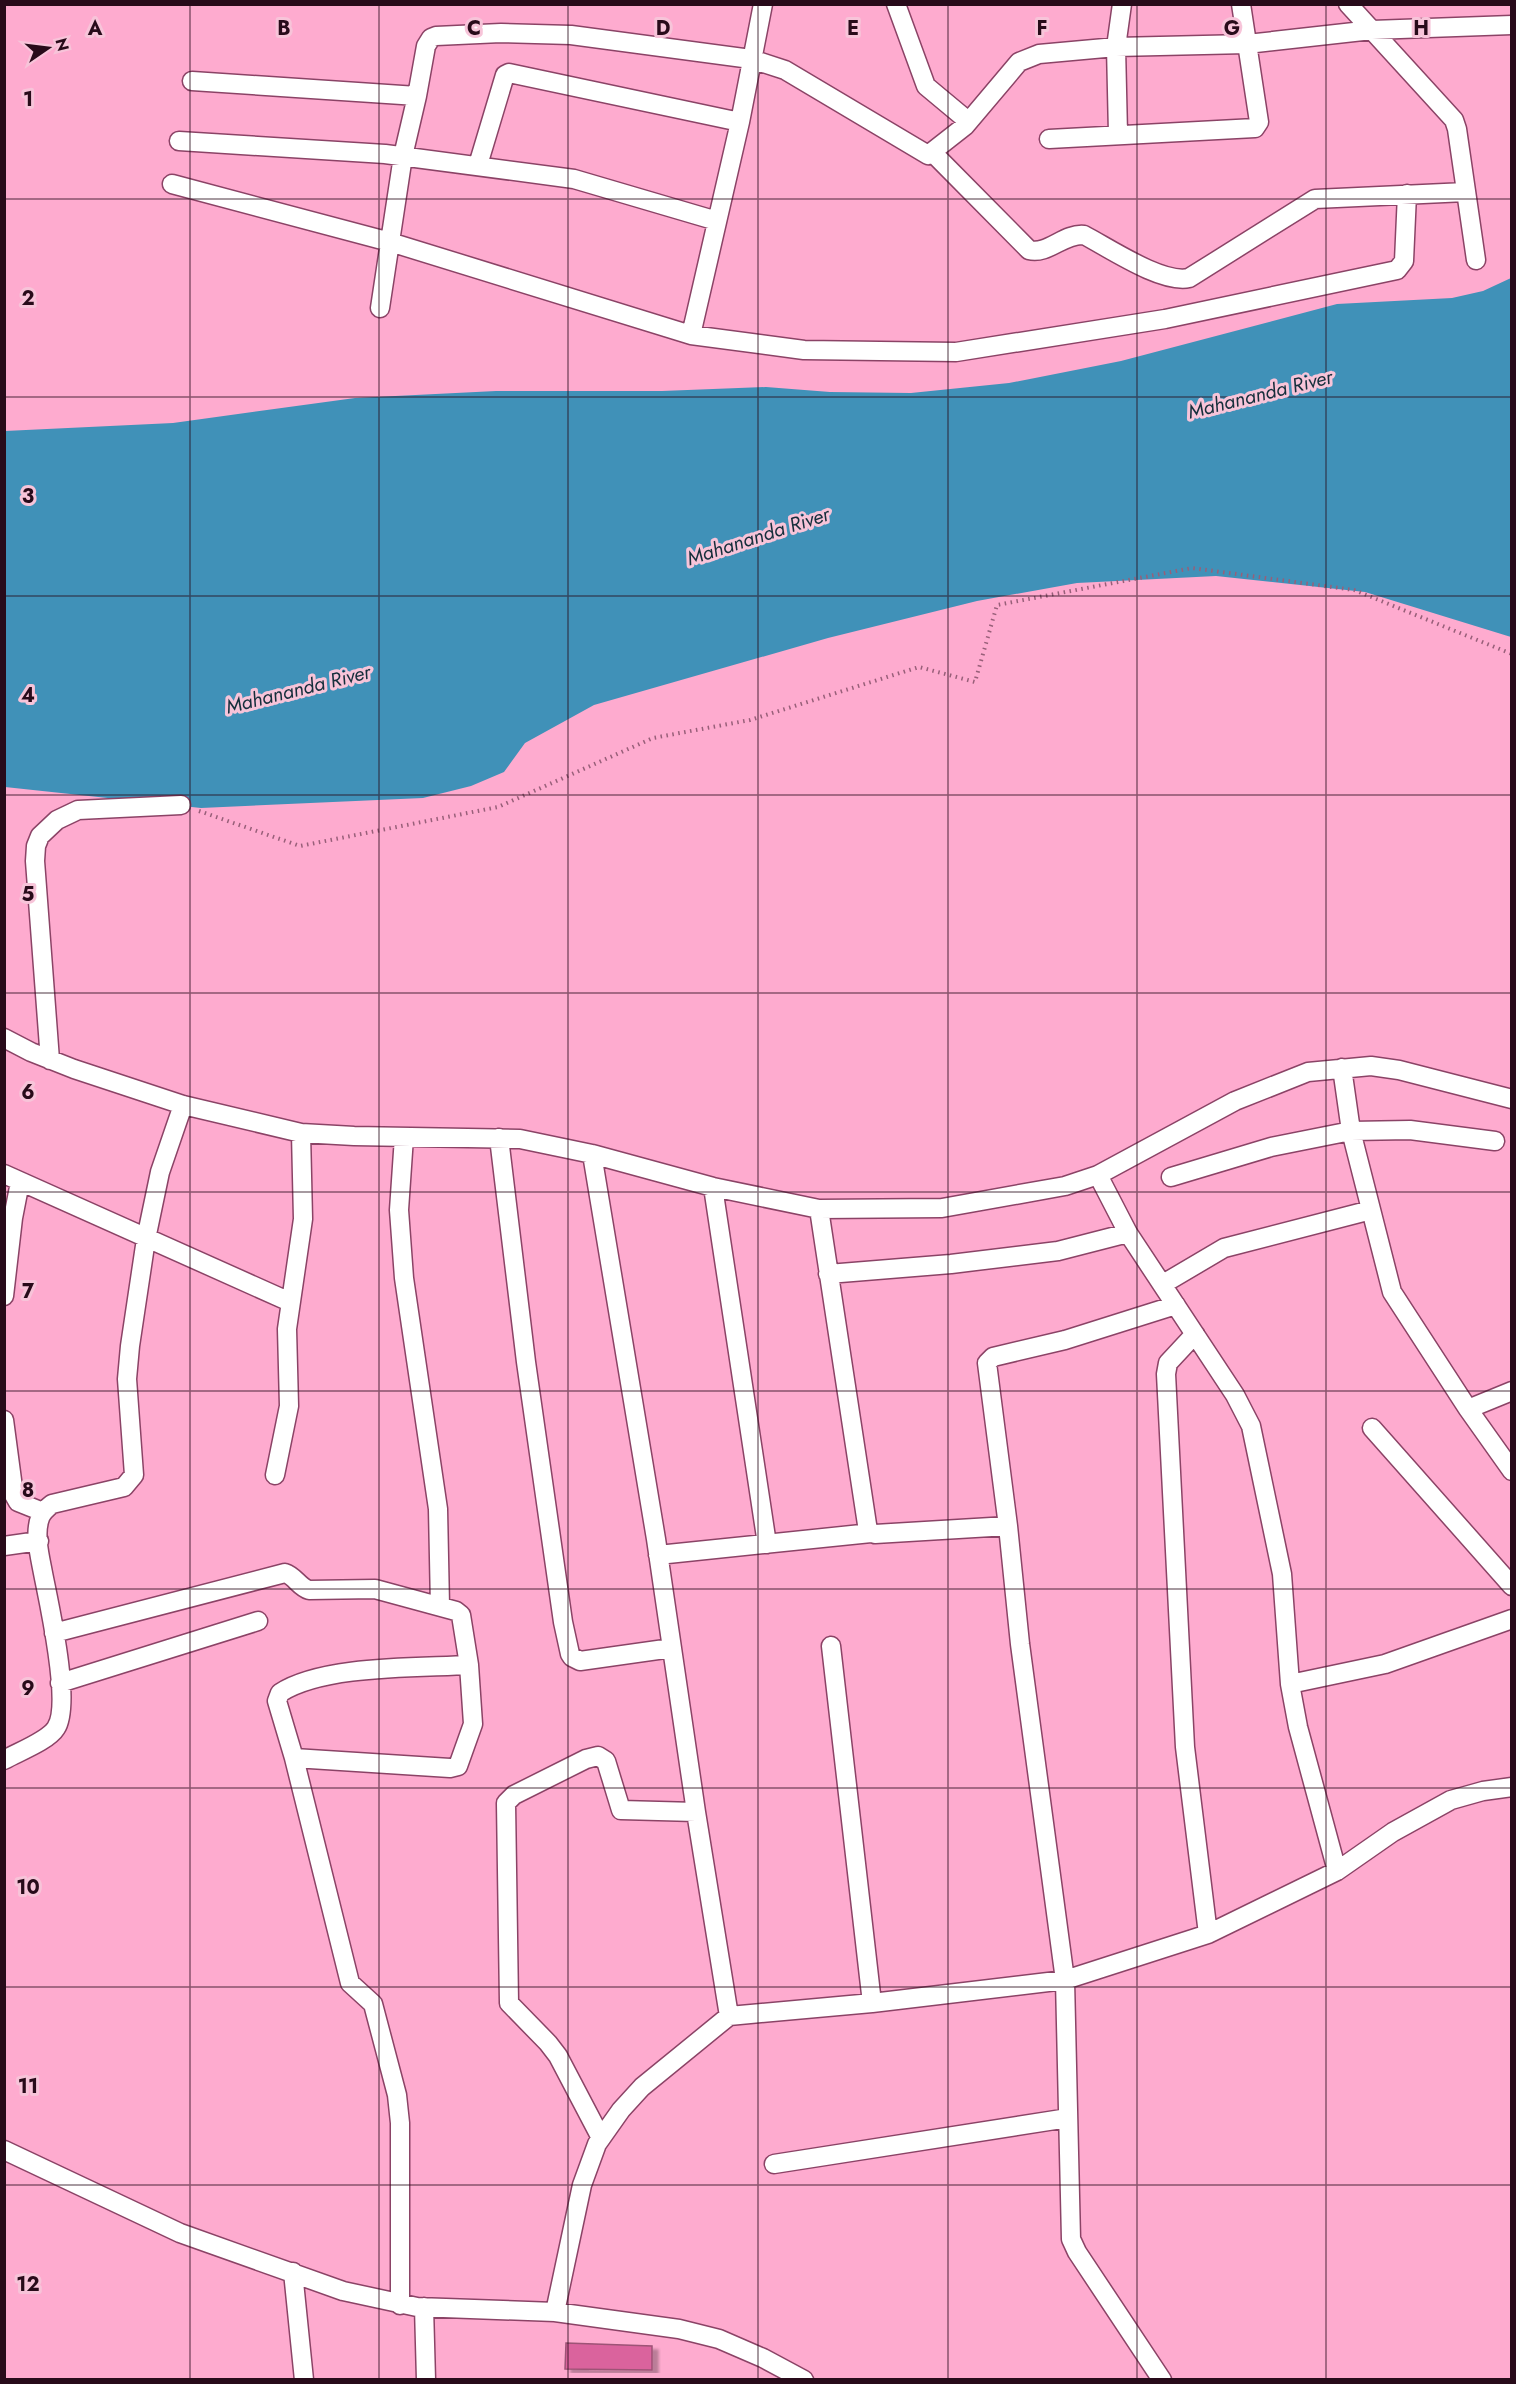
<svg xmlns="http://www.w3.org/2000/svg" width="1516" height="2384" font-family="Jost,sans-serif">
	<style>
		.water { fill: #4091b8 }
		.building { fill: #da639d; stroke: #9d5376; stroke-width: 1.5; filter: url(#shadow) }
		.lines { fill: none; stroke-linecap: round; stroke-linejoin: round }
		.minor-casing { stroke: #8b4366; stroke-width: 21 }
		.path { stroke: #985f79; stroke-width: 4; stroke-dasharray: 1.5 4.5; stroke-linecap: butt }
		.minor { stroke: #fff; stroke-width: 18 }
		.grid { fill: none; stroke: #280b1a; stroke-width: 1.5; stroke-opacity: 0.55 }
		.labels { text-anchor: middle; stroke-width: 6; stroke-linejoin: round; paint-order: stroke }
		.water-label { font-size: 20px; font-style: italic; fill: #152e3b; stroke: #f7c4d9 }
		.grid-label { font-size: 20px; text-anchor: middle; font-weight: bold; fill: #280b1a; stroke: #f7c4d9; stroke-width: 6; stroke-linejoin: round; paint-order: stroke }
	</style>
	<defs>
		<filter id="shadow"><feDropShadow dx="6" dy="4" stdDeviation="1.5" flood-color="#0004"/></filter>
	</defs>
	<rect width="100%" height="100%" fill="#feabcf"/>
	<!-- water -->
	<path class="water" d="M1511,278V637L1365,592L1216,576L1077,583L977,601L828,638L594,705L525,743L504,772L471,786L423,798L201,808L5,787V431L173,423L355,398L496,391H662L766,387L830,392L911,393L1009,383L1121,361L1337,304L1452,298L1483,291Z"/>
	<!-- building -->
	<path class="building" d="M566,2343L652,2346V2370L565,2369Z"/>
	<g class="lines">
		<!-- minor casing -->
		<g class="minor-casing">
			<path id="minor" d="M896,4L926,86L968,121
				M1348,4L1454,120L1457,129L1476,260
				M192,81L417,96
				M1118,134L1116,47L1122,4
				M1049,139L1255,128L1259,122L1241,4
				M179,141L385,154L574,179L717,221
				M933,153L1029,250C1048,255 1064,233 1084,235C1109,248 1162,284 1189,278L1315,199L1466,192
				M478,165L505,75L509,73L740,122
				M172,184L390,242L691,335L804,350L956,352L1165,319L1397,270L1404,261L1407,194
				M380,308L403,156L417,96L426,46L431,38L436,36L501,33L571,35L751,59L785,70L928,155L965,126L1019,62L1039,54L1116,47L1247,44L1372,30L1512,25
				M691,335L740,122L763,4
				M4,1038L31,1052L74,1069L183,1105L301,1133L354,1136L520,1139L592,1154L713,1187L819,1209L942,1208L1065,1186L1098,1175L1235,1101L1308,1072L1371,1066L1399,1070L1512,1099
				M50,1060L35,861L36,846L40,836L57,820L78,810L181,805
				M1342,1068L1351,1131L1392,1292L1468,1409L1512,1471
				M404,1137L399,1210L404,1278L438,1509L440,1606
				M499,1138L526,1362L563,1622L570,1654L572,1657L580,1661L672,1648
				M592,1154L656,1539L696,1812L729,2016
				M4,1174L290,1302
				M1098,1175L1128,1233L1235,1395L1251,1426L1282,1574L1290,1684L1298,1727L1337,1871
				M1171,1177L1271,1147L1351,1131L1410,1130L1495,1141
				M713,1187L767,1544
				M819,1209L868,1531L875,1534L1008,1526
				M828,1274L951,1264L1058,1251L1128,1233
				M1163,1284L1224,1248L1371,1210
				M4,1296L13,1218L20,1182
				M1195,1334L1168,1363L1166,1374L1185,1747L1208,1934
				M1468,1409L1512,1391
				M4,1420L14,1495L18,1502L43,1512
				M1372,1428L1512,1586
				M275,1475L289,1406L287,1329L303,1219L301,1133
				M4,1546L39,1541
				M658,1555L871,1533
				M54,1633L285,1573C295,1576 299,1587 309,1590L375,1589L456,1611L461,1615L469,1665L473,1724L458,1766L450,1768L294,1758
				M831,1646L872,2003
				M60,1683L258,1621
				M1290,1684L1385,1664L1512,1619
				M4,1760C18,1752 48,1741 56,1728C72,1704 49,1604 43,1573C40,1557 34,1534 40,1518C42,1512 47,1508 52,1504L124,1487L134,1475L127,1379L130,1346L146,1239L160,1172L183,1105
				M601,2138L558,2056L548,2043L509,2003L506,1803L514,1795L586,1759L598,1756L606,1761L621,1810L696,1812
				M4,2150L180,2233L343,2291L417,2307L555,2312L679,2329L719,2339L763,2358L804,2380
				M774,2164L1068,2118
				M293,2272L304,2380
				M400,2305V2123L397,2095L373,2004L350,1983L294,1758L277,1701L280,1693C323,1665 417,1668 469,1665
				M424,2307L426,2380
				M555,2312L582,2185L597,2144L621,2110L642,2087L729,2016L872,2003L1065,1980L1208,1934L1337,1871L1393,1832L1451,1800L1483,1791L1512,1787
				M1162,2380L1077,2252L1071,2239L1065,1980L1020,1644L1008,1526L987,1363L993,1357L1065,1340L1176,1305"/>
		</g>
		<!-- path -->
		<path class="path" d="M199,811L300,846L498,807L653,738L750,720L919,667L975,682L997,605L1192,568L1354,590L1512,654"/>
		<!-- minor -->
		<use href="#minor" class="minor"/>
	</g>
	<!-- grid -->
	<path class="grid" d="M190,4V2380M379,4V2380M568,4V2380M758,4V2380M948,4V2380M1137,4V2380M1326,4V2380M4,199H1512M4,397H1512M4,596H1512M4,795H1512M4,993H1512M4,1192H1512M4,1391H1512M4,1589H1512M4,1788H1512M4,1987H1512M4,2185H1512"/>
	<g class="labels">
		<!-- water labels -->
		<g class="water-label">
			<text transform="translate(1260 394) rotate(-14)" y="7">Mahananda River</text>
			<text transform="translate(758 536) rotate(-18)" y="7">Mahananda River</text>
			<text transform="translate(298 689) rotate(-14)" y="7">Mahananda River</text>
		</g>
	</g>
	<g class="grid-label">
		<text x="95" y="35">A</text>
		<text x="284" y="35">B</text>
		<text x="474" y="35">C</text>
		<text x="663" y="35">D</text>
		<text x="853" y="35">E</text>
		<text x="1042" y="35">F</text>
		<text x="1232" y="35">G</text>
		<text x="1421" y="35">H</text>
		<text x="28" y="106">1</text>
		<text x="28" y="305">2</text>
		<text x="28" y="503">3</text>
		<text x="28" y="702">4</text>
		<text x="28" y="901">5</text>
		<text x="28" y="1099">6</text>
		<text x="28" y="1298">7</text>
		<text x="28" y="1497">8</text>
		<text x="28" y="1695">9</text>
		<text x="28" y="1894">10</text>
		<text x="28" y="2093">11</text>
		<text x="28" y="2291">12</text>
	</g>
	<!-- border -->
	<rect width="1516" height="2384" fill="none" stroke="#280b1a" stroke-width="12"/>
	<!-- north arrow -->
	<g transform="translate(48 48) rotate(76)" stroke="#f7c4d9" stroke-width="4.5" paint-order="stroke">
	<path d="M0-4.5L10 22L0 15L-10 22Z" fill="#280b1a"/>
	<text y="-9" font-size="16" font-weight="bold" text-anchor="middle" fill="#280b1a">N</text>
	</g>
</svg>
